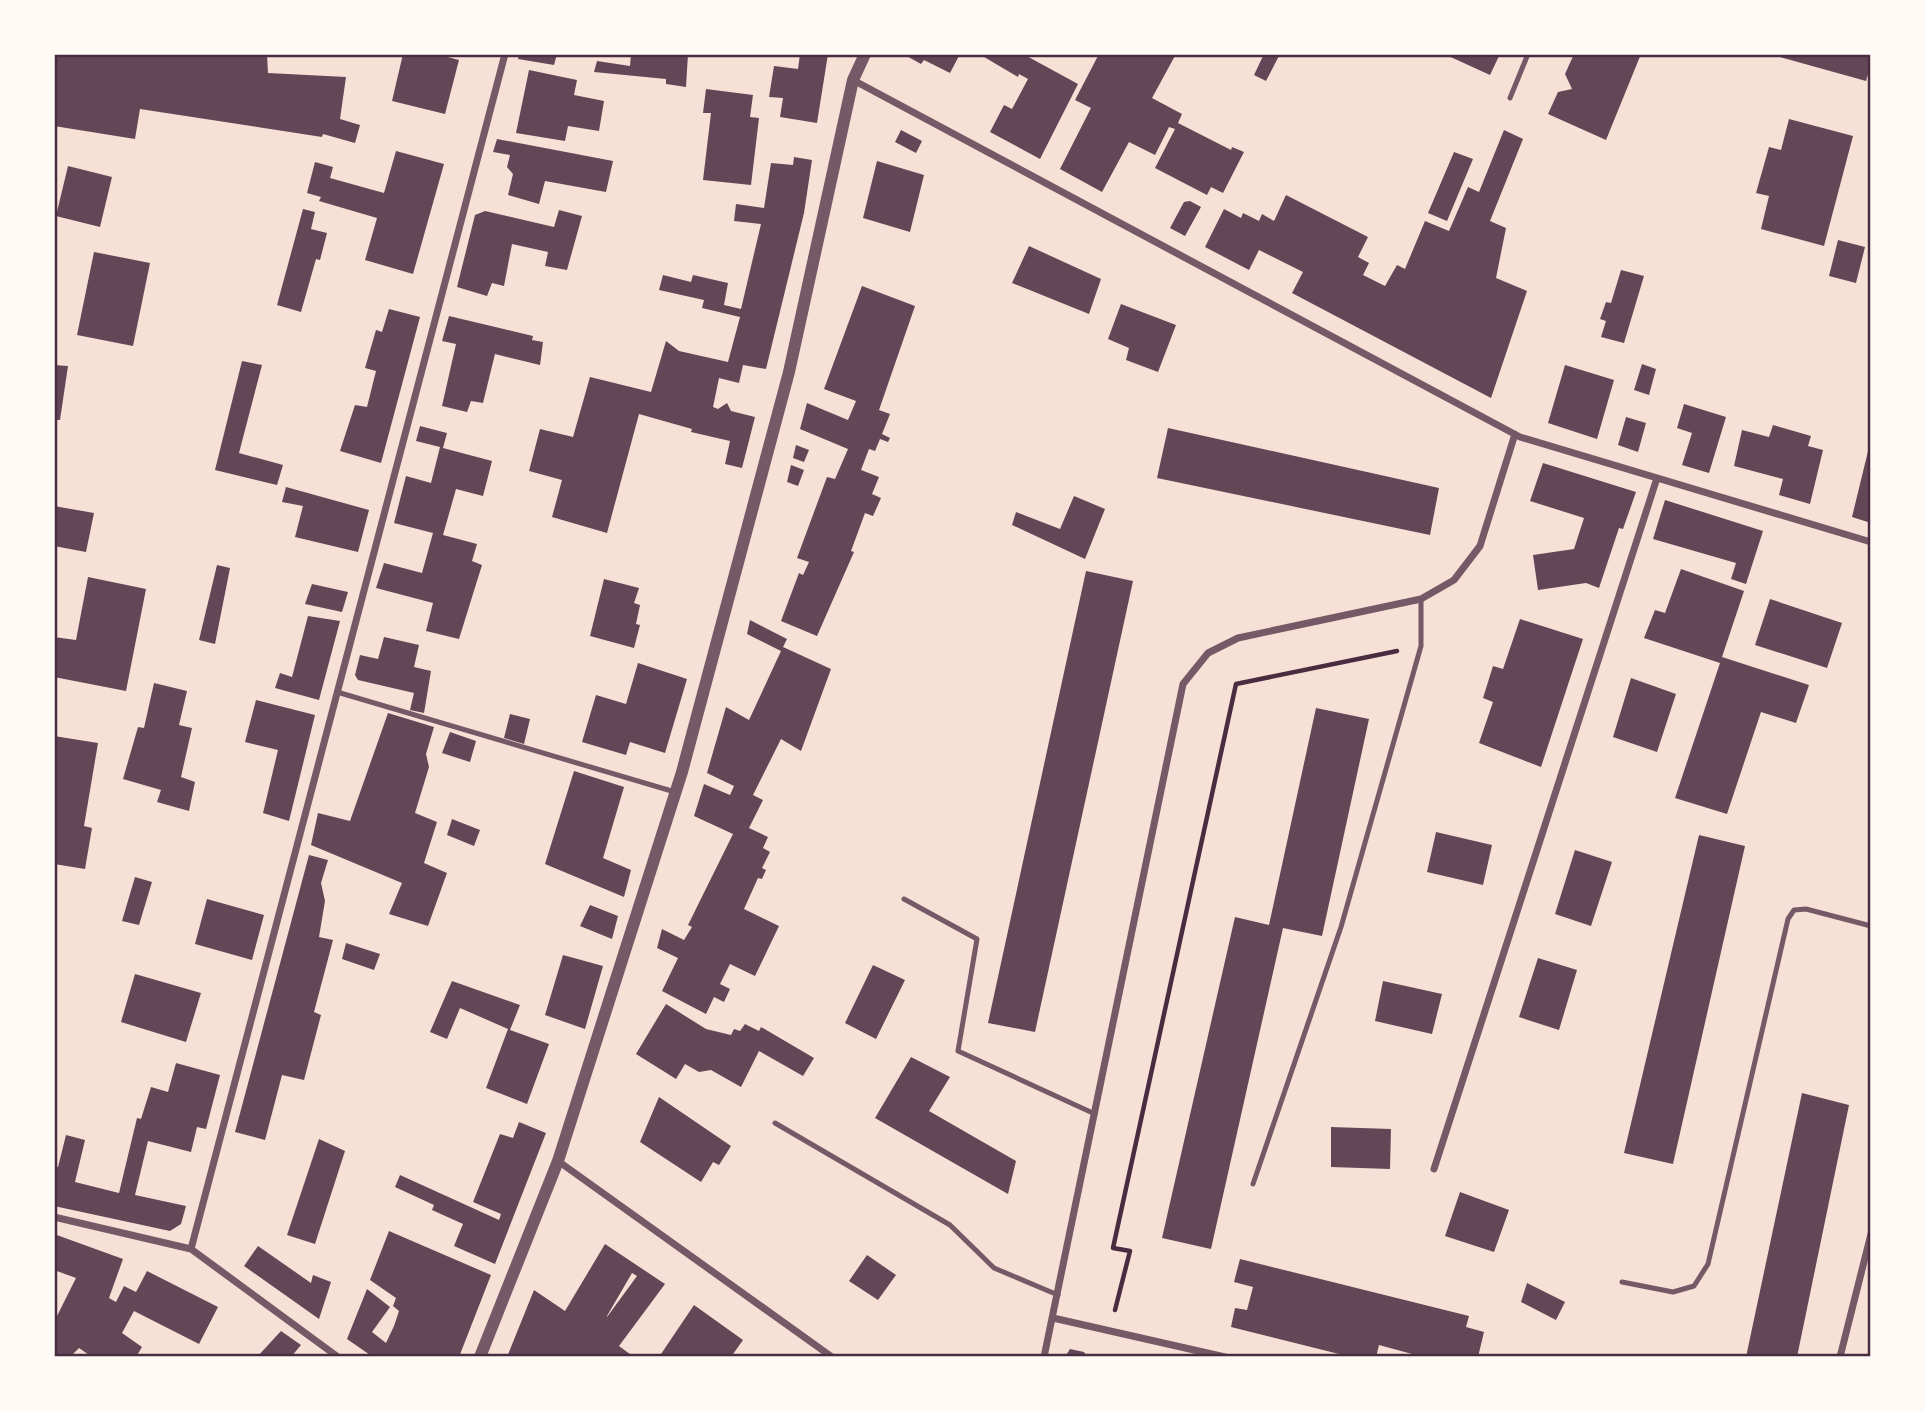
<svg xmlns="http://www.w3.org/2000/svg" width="1925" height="1411" font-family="'Titillium Web',sans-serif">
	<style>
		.building { fill: #644757; fill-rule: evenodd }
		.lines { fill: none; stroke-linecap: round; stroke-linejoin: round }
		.path { stroke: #4a2c40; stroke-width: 4.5 }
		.service { stroke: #755966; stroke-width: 5 }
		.minor { stroke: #755966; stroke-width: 7 }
		.tertiary { stroke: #755966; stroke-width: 12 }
		.neatline { fill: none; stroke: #4a2c40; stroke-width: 2.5 }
	</style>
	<rect width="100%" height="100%" fill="#f7e1d7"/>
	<!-- building -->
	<path class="building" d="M54,54H267L268,73L346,77L340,119L360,125L355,143L323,134L322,137L140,109L135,139L54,126Z
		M403,54H436L459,60L445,114L392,101Z
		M519,54H557L554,65L518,59Z
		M631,54H688L686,87L666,84V79L594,72L597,61L630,66Z
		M800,54H828L817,123L780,117L783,98L769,97L774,66L798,69Z
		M903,54H960L950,73L924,60L921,64Z
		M979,54H1023L1078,84L1040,159L990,132L1004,105L1012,109L1028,79L1019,74L1018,77Z
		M1099,54H1176L1152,98L1182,114L1178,123L1231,150L1232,147L1244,152L1223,193L1211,187L1207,195L1155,168L1175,129L1169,127L1155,155L1129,142L1102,192L1060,169L1091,108L1075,100Z
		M1264,54H1280L1266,81L1254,75Z
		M1444,54H1500L1490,75Z
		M1574,54H1641L1606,140L1548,114L1558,92L1572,89L1565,74Z
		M1769,54H1871V64L1866,81Z
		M529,70L577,80L574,95L604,101L599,131L568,126L565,141L516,133Z
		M706,89L753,95L750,117L759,118L751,185L703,180L711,113H703Z
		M1789,119L1853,136L1824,246L1761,229L1769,196L1756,193L1769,147L1781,150Z
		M901,130L922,141L916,153L895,142Z
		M1504,130L1523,139L1490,221L1506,228L1496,278L1527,291L1491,398L1292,293L1303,272L1259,250L1249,270L1205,247L1224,209L1241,218L1243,213L1259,221L1262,214L1274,221L1286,195L1368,237L1358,257L1369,263L1363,275L1385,286L1397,265L1405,269L1425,221L1449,231L1468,187L1479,192Z
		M497,139L613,161L606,192L545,181L539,204L508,195L513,174L507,167L510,155L493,152Z
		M396,151L444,164L413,274L365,260L377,218L319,201L321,197L307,193L315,162L333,167L330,178L384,193Z
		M1454,152L1473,159L1447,221L1428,213Z
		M794,157L812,160L804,213L766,369L743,365L739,383L719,378L713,407L718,409L727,403L731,411L755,417L742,468L725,464L730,441L691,432L692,429L639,414L607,533L552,517L562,480L529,471L540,429L573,437L590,377L651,392L666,341L679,351L728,362L740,317L702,308L704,300L659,290L663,275L691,282L693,275L728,283L724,305L741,309L761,224L734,221L736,204L764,208L771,163L793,165Z
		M877,161L924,175L910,232L863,218Z
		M68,166L112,177L100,227L56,216Z
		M1190,201L1201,207L1185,236L1170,228L1184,202Z
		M303,209L315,212L311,229L327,233L320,260L316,259L301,312L277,305Z
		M559,210L582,216L567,270L545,266L548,252L512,244L504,286L492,283L487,296L457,287L475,215L485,211L554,227Z
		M1838,240L1865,247L1856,283L1829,276Z
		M1029,246L1101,279L1089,314L1012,283Z
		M94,252L150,263L133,346L77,335Z
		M1621,270L1644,276L1624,343L1601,337L1606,321L1600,319L1606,302L1611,303Z
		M862,286L915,306L879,410L890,414L882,434L890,438L888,442L880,439L875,451L869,449L861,470L879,477L872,494L881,498L873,516L865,513L851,551L854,552L817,636L781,621L799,573L803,575L809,562L797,558L827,477L835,479L848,449L800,429L807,403L848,420L856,401L824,389Z
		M1121,304L1176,325L1158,372L1126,360L1129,348L1108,339Z
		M389,309L420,317L381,463L340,451L355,405L367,407L376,371L365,368L376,330L382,332Z
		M449,316L533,336L532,340L543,342L540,365L495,354L483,403L471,401L467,412L442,406L456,344L442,341Z
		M242,361L262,365L239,453L283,465L277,485L215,470Z
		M1642,364L1656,369L1649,395L1634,390Z
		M54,365L68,366L60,420H54Z
		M1565,365L1614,380L1597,439L1548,423Z
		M1684,404L1726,417L1709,473L1682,465L1692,433L1677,428Z
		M1626,417L1646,423L1638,452L1618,445Z
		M1773,425L1811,436L1808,446L1823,450L1810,504L1779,495L1783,479L1734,466L1742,430L1769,437Z
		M420,426L447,433L443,448L492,461L483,496L456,489L443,535L477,544L472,561L482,565L459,639L426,631L433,603L376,588L384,563L422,573L433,533L394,523L406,476L431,483L440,447L416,441Z
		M1168,428L1439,488L1430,535L1157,478Z
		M1870,443H1871V523L1852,517Z
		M796,445L809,450L804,462L793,458Z
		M1543,463L1636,492L1623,529L1619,528L1599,588L1586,583L1538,590L1533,555L1574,549L1584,518L1530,501Z
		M791,465L804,470L798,486L787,482Z
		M286,487L369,510L358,552L295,537L303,506L282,502Z
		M1074,496L1105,509L1085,559L1012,525L1016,512L1060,529Z
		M1665,500L1763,531L1746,584L1731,579L1736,563L1653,539Z
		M54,506L94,513L86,552L54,546Z
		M217,565L230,568L215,644L199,640Z
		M1681,569L1744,591L1722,657L1809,685L1796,723L1761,712L1727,814L1675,798L1720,663L1644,638L1655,610L1665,613Z
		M1086,571L1133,581L1035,1032L988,1023Z
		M88,577L146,589L126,691L54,677V637L76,640Z
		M604,579L639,588L634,603L640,605L636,624L640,625L634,648L590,636Z
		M312,584L348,592L342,612L305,604Z
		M1770,599L1842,623L1827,668L1755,645Z
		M308,616L340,621L319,700L275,688L280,673L292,677Z
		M1520,619L1583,639L1541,767L1479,743L1493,702L1483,698L1493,666L1503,669Z
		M750,620L787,639L783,647L831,669L801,751L781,739L753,795L763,800L749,828L768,837L763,848L770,852L762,868L766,870L762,879L758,878L744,909L779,926L755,976L730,964L720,984L730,989L724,1002L714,997L706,1014L662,991L678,958L657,948L662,929L684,940L692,927L688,925L733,834L694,816L704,784L730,795L734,786L707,773L726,707L749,720L781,651L747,634Z
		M384,637L419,645L414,667L431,671L424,713L410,710L414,693L358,680L355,675L360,655L378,659Z
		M638,663L687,679L665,753L630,742L626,755L582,742L596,695L626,704Z
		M1631,678L1676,694L1657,752L1613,737Z
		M154,683L187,691L179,725L192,728L181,777L195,782L189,811L157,802L161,790L123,779L138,727L144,728Z
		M256,700L315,715L289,821L263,813L278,750L245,742Z
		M1316,708L1369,719L1322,936L1283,928L1211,1249L1162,1238L1235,917L1269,925Z
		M388,713L434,727L426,754L429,767L415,813L437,822L424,863L447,873L428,926L389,914L402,883L311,845L318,813L350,821Z
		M510,714L530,719L524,744L504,738Z
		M450,732L476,741L470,762L442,753Z
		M54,736L98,743L84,826L92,828L85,869L54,864Z
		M574,771L624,787L603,858L631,870L624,897L545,864Z
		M452,819L480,830L474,846L447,835Z
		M1436,832L1492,845L1483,885L1427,872Z
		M1699,835L1745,846L1673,1164L1624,1153Z
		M1575,850L1612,862L1591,926L1555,914Z
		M309,855L328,860L321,883L325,901L319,937L333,940L314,1012L321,1015L304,1080L282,1075L265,1140L235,1132Z
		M135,877L152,882L139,925L122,921Z
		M207,899L264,915L252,960L195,944Z
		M590,905L618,916L612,939L580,926Z
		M346,943L380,954L374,970L342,959Z
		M563,955L603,966L585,1029L545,1015Z
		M1538,958L1577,970L1559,1030L1519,1017Z
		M873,965L905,980L876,1039L845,1023Z
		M135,974L201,993L186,1042L121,1022Z
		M452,981L520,1005L510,1030L549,1044L527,1104L486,1088L508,1029L460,1008L447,1039L430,1032Z
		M1383,981L1442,994L1432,1034L1375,1021Z
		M666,1004L706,1029L731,1035L734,1029L740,1031L745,1024L759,1031L761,1027L814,1058L803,1076L759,1051L741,1087L711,1070L699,1072L685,1064L676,1079L636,1054Z
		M911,1057L950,1077L929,1111L1016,1161L1008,1194L875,1118Z
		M176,1063L220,1075L206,1129L197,1127L191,1152L148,1141L135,1195L186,1206L181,1224L170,1231L54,1206V1166L58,1167L66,1135L85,1140L75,1182L119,1193L137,1118L141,1119L151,1087L168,1092Z
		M1802,1093L1849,1105L1797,1357H1746Z
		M659,1097L731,1146L719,1165L713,1162L701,1182L640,1142Z
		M519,1122L546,1133L495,1264L454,1246L463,1224L432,1210L434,1205L395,1187L400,1175L499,1220L501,1214L473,1202L500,1134L513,1138Z
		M1331,1127L1391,1129L1390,1169L1331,1167Z
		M319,1139L345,1151L315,1244L287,1235Z
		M1460,1192L1509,1210L1494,1252L1445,1236Z
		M389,1231L491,1275L459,1357H373L347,1339L367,1289L390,1307L372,1332L386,1343L394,1326L399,1311L393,1306L396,1298L370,1280Z
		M54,1234L123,1259L109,1298L116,1302L124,1286L136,1292L147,1271L218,1307L199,1344L134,1311L122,1333L142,1347L136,1357H92L79,1348L70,1357H54V1322L76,1278L54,1270Z
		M605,1244L665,1284L619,1346L634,1357H507L534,1290L565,1311ZM632,1273L637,1276L607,1317V1316Z
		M258,1246L311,1283L313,1275L331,1282L319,1319L244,1266Z
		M867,1255L896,1275L878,1300L849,1281Z
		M1240,1259L1469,1316L1466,1327L1484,1332L1478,1357H1411L1412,1354L1379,1345L1376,1357H1351L1231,1327L1235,1308L1247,1310L1253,1287L1234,1282Z
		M1527,1283L1565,1302L1556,1320L1521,1302Z
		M694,1305L743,1340L731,1357H659Z
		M281,1331L301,1345L291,1357H257Z
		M1070,1349L1084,1352L1087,1357H1065Z"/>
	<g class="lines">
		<!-- path -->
		<path class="path" d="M1115,1310L1130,1251L1113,1248L1236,684L1397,651"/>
		<!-- service -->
		<path class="service" d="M1510,98L1528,54
			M337,692L675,792
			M904,899L977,939L958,1051L1095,1114
			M775,1123L950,1225L994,1268L1058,1295
			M1253,1184L1341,927L1421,646V599
			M1622,1282L1673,1292L1694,1286L1708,1264L1788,919L1794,910L1806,909L1871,926"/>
		<!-- minor -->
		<path class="minor" d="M853,80L1520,437L1871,542
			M558,1161L832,1357
			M1434,1169L1657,478
			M54,1217L191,1249L338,1357
			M191,1249L505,54
			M1053,1318L1225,1357
			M1044,1357L1183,684L1208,653L1238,638L1421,599L1454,580L1480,546L1515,434
			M1840,1357L1871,1234"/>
		<!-- tertiary -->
		<path class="tertiary" d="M480,1357L558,1161L682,772L789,372L853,80L865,54"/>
	</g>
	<!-- border -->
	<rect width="1925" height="1411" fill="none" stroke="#fffaf5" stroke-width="112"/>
	<rect x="56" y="56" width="1813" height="1299" class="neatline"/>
</svg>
